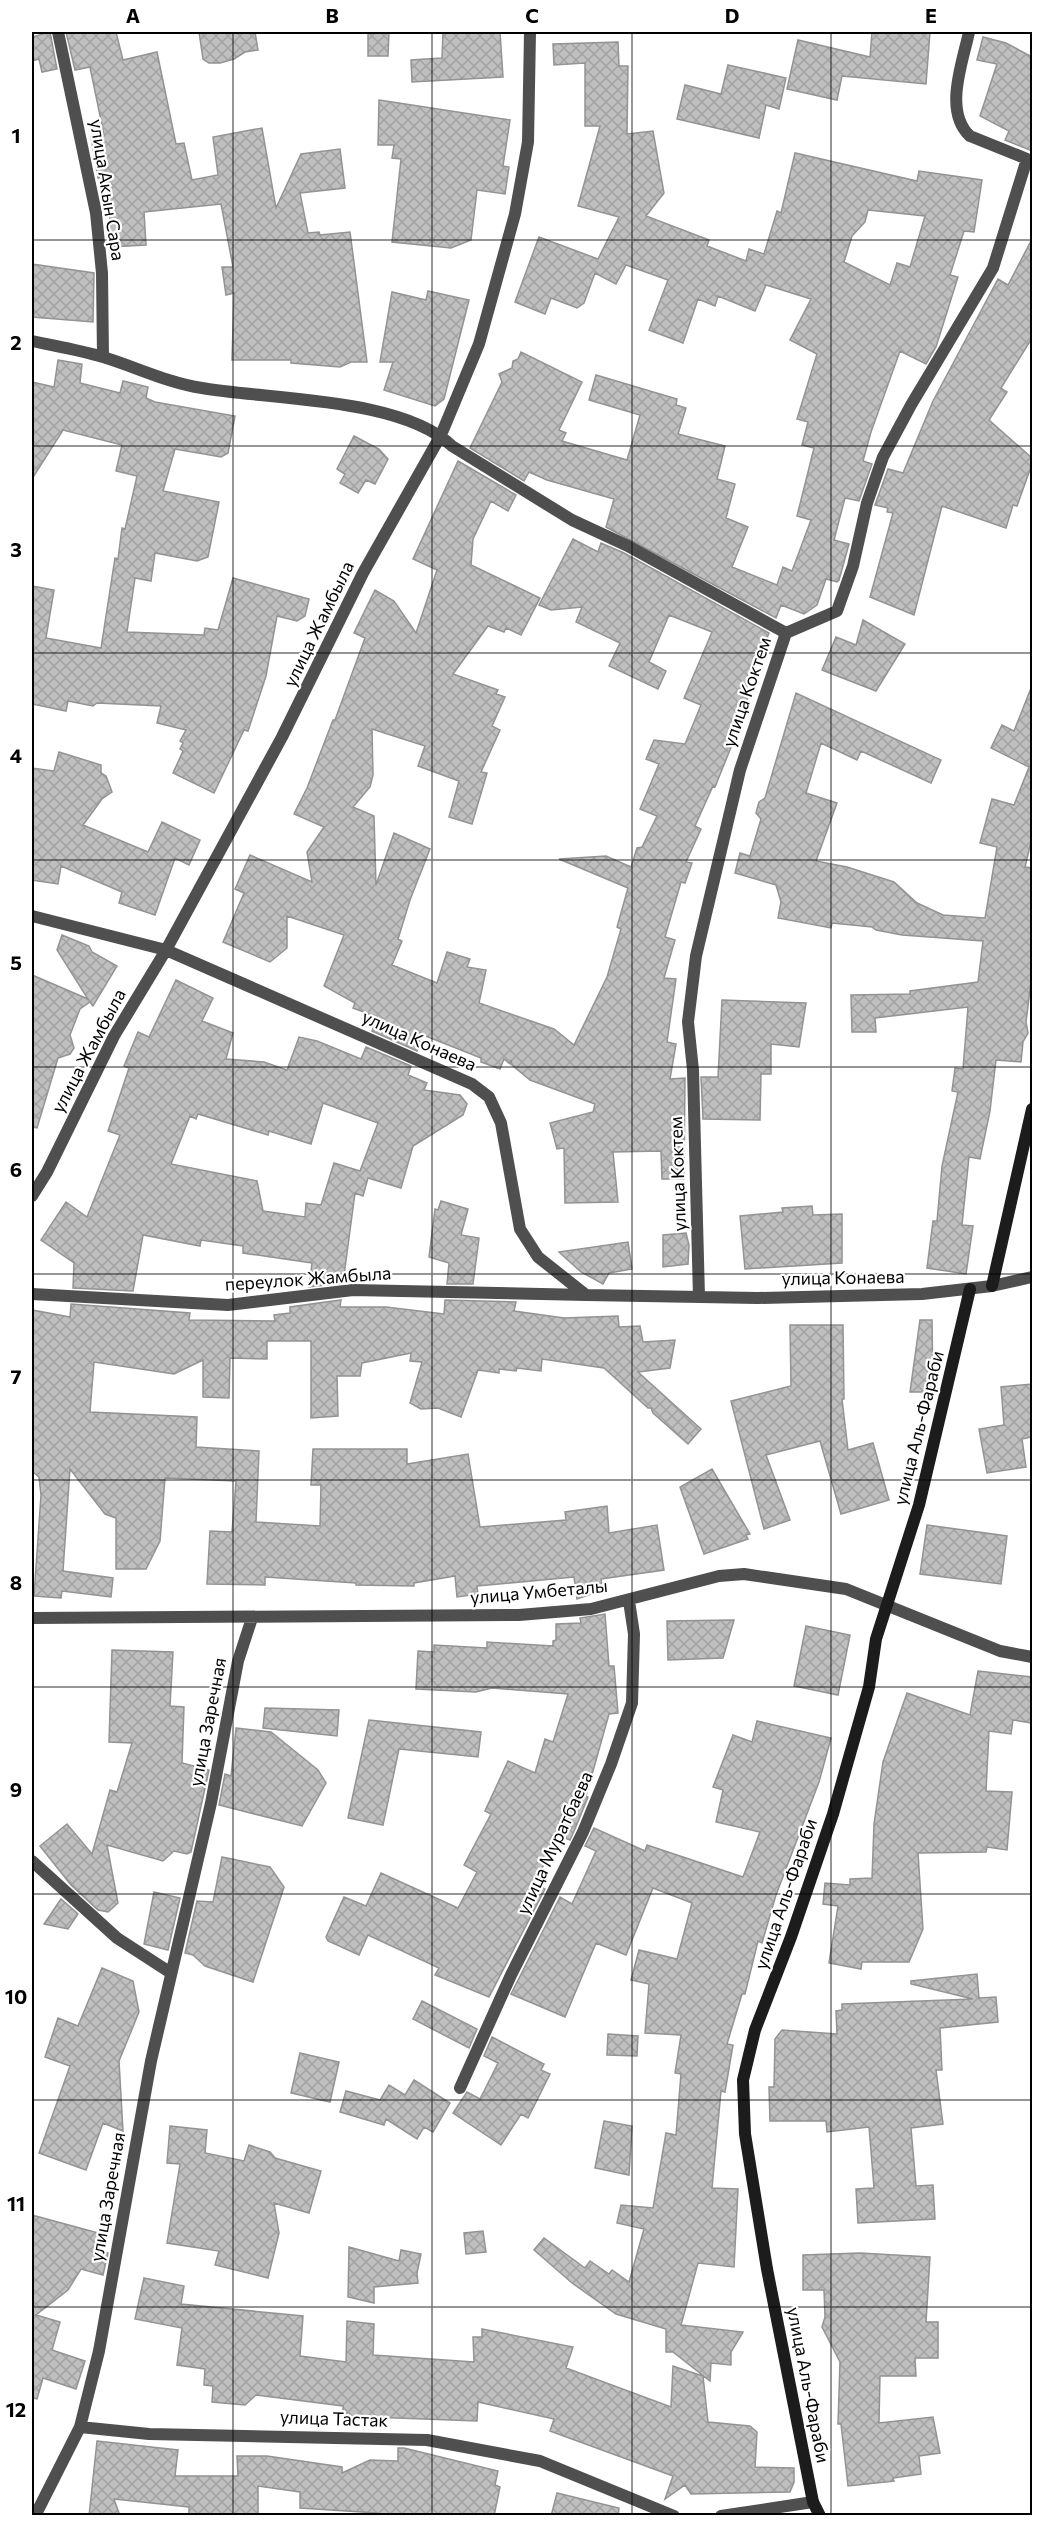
<svg xmlns="http://www.w3.org/2000/svg" width="1064" height="2547" font-family="Commissioner,sans-serif">
	<style>
		.building { fill: url(#building-cross-hatch); stroke: #939393; stroke-width: 1.5; fill-rule: evenodd }
		.lines { fill: none; stroke-linecap: round; stroke-linejoin: round }
		.street { stroke: #4f4f4f; stroke-width: 12 }
		.secondary { stroke: #1c1c1c; stroke-width: 12 }
		.grid { fill: none; stroke: #000; stroke-width: 1.5; stroke-opacity: 0.55 }
		.labels { text-anchor: middle; stroke-width: 4.5; stroke-linejoin: round; paint-order: stroke }
		.street-label { font-size: 18px; fill: #000; stroke: #fff }
		.neatline { fill: none; stroke: #000; stroke-width: 2 }
		.grid-label { font-size: 20px; text-anchor: middle; font-weight: bold; fill: #000 }
	</style>
	<defs>
		<pattern id="building-cross-hatch" width="8" height="8" patternUnits="userSpaceOnUse" patternTransform="scale(1.5)"><rect width="8" height="8" fill="#bfbfbf"/><path d="M0 0l8 8M0 8l8-8" fill="none" stroke="#a2a2a2"/></pattern>
	</defs>
	<rect width="100%" height="100%" fill="#fff"/>
	<!-- building -->
	<path class="building" d="M50,32L57,69L42,72L39,59L32,61V37Z
		M66,32H116L123,60L157,52L176,144L184,143L192,180L218,175L213,137L262,128L276,208L301,154L340,149L345,188L300,193L308,233L319,232L320,235L350,232L367,362H351L340,367L291,363V360H232L234,293L226,295L222,267H233L221,204L144,212L146,245L111,247L108,177L98,178L91,137L104,135L90,67L75,70Z
		M199,32H255L258,50L245,52L234,59L220,63H209L203,59Z
		M368,32H389L388,56H368Z
		M443,32H500L503,77L412,82L411,60L442,58Z
		M872,32H930L926,84L842,76L837,100L787,89L798,40L870,57Z
		M983,37L1006,43L1032,57V151L1005,140L1009,131L980,116L997,64L977,60Z
		M618,42L619,66H628L627,134L653,131L664,193L646,216L709,240L707,246L746,261L749,249L764,254L777,211L781,213L795,153L917,181L919,171L982,180L974,232L964,231L950,275L958,277L936,347L926,364L900,351L871,432L863,461L872,464L859,501L845,498L834,540L849,544L839,580L837,582L826,579L817,605L804,614L781,605L776,618L606,527L614,499L547,480L529,472L524,481L470,448L502,382L499,374L512,368L513,361L518,359L521,352L582,382L559,430L566,433L562,441L627,460L640,415L589,400L596,375L677,399L676,405L686,408L678,434L725,446L717,479L735,484L726,518L748,527L732,567L777,585L783,567L792,571L811,520L797,516L814,448L802,445L808,422L797,419L817,354L790,340L811,299L766,285L755,311L718,296L715,306L698,299L683,343L649,330L668,280L626,265L616,284L595,273L584,303L577,308L551,298L545,314L515,302L539,237L598,259L619,217L578,206L600,126H585V63L554,65L553,44ZM868,210L925,216L910,267L897,263L890,285L844,262L852,236L865,222Z
		M728,65L786,78L779,109L766,105L759,138L677,119L685,85L721,94Z
		M379,100L510,120L503,166L509,167L505,194L477,190L471,240L451,248L392,242L401,159L392,158L394,145H378Z
		M1032,239V338L1001,388L1007,392L989,420L1032,458V464L1017,506L1013,505L1006,528L942,506L914,615L870,597L893,513L887,512L888,508L875,505L888,469L903,473L933,401L998,279L1008,285Z
		M32,264L94,273L93,322L32,317Z
		M428,291L469,300L444,399L435,406L384,390L393,362H380L392,292L426,300Z
		M58,360L82,364L80,383L120,393L123,381L148,387L146,398L155,402L235,416L228,453L221,457L175,449L163,491L219,502L208,557L197,561L155,553L151,581L135,578L127,632L204,635L205,628L218,630L233,578L309,599L305,616L297,621L277,616L266,676L248,731L244,730L214,793L173,773L183,751L180,749L183,743L180,741L186,730L157,723L161,706L97,703L93,706L68,701L66,711L32,704V586L54,590L46,638L101,648L115,558L118,559L122,528L125,529L137,476L116,471L122,445L63,430L32,479V382L54,387Z
		M354,436L379,449L388,459L375,484L366,480L358,493L340,483L345,474L337,469Z
		M458,461L516,495L508,511L491,501L473,539L471,565L540,598L521,635L506,628L504,632L488,626L453,674L498,690L496,694L505,697L492,726L500,730L481,772L487,773L472,824L449,817L459,781L418,766L425,746L372,729L373,775L370,787L353,807L374,816L376,885L394,833L430,849L410,900L398,939L402,941L392,965L437,983L447,952L470,959L467,967L486,970L479,1003L554,1029L574,1045L607,977L621,929L617,927L628,888L559,859L606,856L631,867L637,848L642,847L657,816L640,809L659,764L646,759L654,740L685,744L701,705L684,698L712,632L669,615L649,662L666,671L658,689L609,666L620,643L576,622L582,607L551,610L539,605L573,539L598,552L601,543L624,553L769,633L745,691L750,693L737,723L740,725L715,787L713,786L695,826L701,829L686,862L692,863L685,883L681,882L665,937L675,940L664,978L676,979L667,1042L676,1044L670,1079L685,1078L684,1179H662L661,1151L613,1152L618,1202L565,1203L564,1148L557,1149L550,1123L593,1112L595,1104L530,1080L512,1065L511,1060L510,1064L504,1059L500,1069L481,1062V1058L423,1035L421,1039L417,1038L420,1042L417,1051L372,1031L377,1017L353,1008L355,1003L324,986L344,935L287,916V948L270,962L223,942L244,893L235,889L250,855L312,882L307,852L324,827L294,814L307,788L333,720H335L365,638L354,633L375,590L394,601L416,633L437,570L413,559Z
		M863,620L905,644L876,691L822,670L836,637L856,645Z
		M1031,688L1032,838L1025,867L1032,868V974L1026,1022L1028,1033L1023,1042L1021,1062L996,1060L990,1111L980,1159L969,1157L962,1225L973,1226L966,1274L927,1268L933,1221H937L942,1166L958,1092L952,1091L955,1068L963,1069L968,1007L875,1018L876,1032H852L851,995L910,994V991L978,982L983,941L902,935L876,930L872,927L832,923L831,928L778,918L781,902L776,885L735,873L740,853L750,856L761,819L756,813L759,802L765,798L796,693L941,760L931,783L861,751L857,760L821,743L806,793L837,803L816,861L847,867L894,882L917,903L943,915L985,918L997,847L980,843L992,799L1014,805L1029,767L991,748L1002,725L1014,731Z
		M59,752L101,765V773L106,776L112,792L102,799L83,825L148,852L162,822L200,840L189,865L175,858L155,915L119,903L122,892L61,866L58,884L32,880V768L54,771Z
		M62,935L89,946L92,952L117,966L93,1006L90,1002L80,1009L70,1035L74,1048L70,1054L58,1058L37,1128L32,1127V975L88,999L57,950Z
		M176,980L213,998L202,1021L233,1033L226,1059L264,1062L287,1070L299,1037L317,1041L361,1059L366,1047L411,1066L408,1075L427,1083L424,1090L460,1095L467,1104L463,1115L413,1146L401,1188L368,1178L363,1196L355,1193L343,1283L309,1287L312,1263L243,1253V1246L201,1240L200,1246L143,1235L133,1291L73,1288L74,1263L41,1240L66,1202L87,1217L120,1135L108,1131L129,1068L124,1066L138,1032L149,1037ZM323,1103L378,1123L360,1171L334,1163L321,1205L306,1203L305,1217L263,1211L257,1181L171,1164L190,1116L196,1119L198,1114L268,1135L269,1131L311,1144Z
		M722,1000L806,1003L799,1047L771,1044V1074H761L760,1120L703,1119L701,1077H718Z
		M441,1201L468,1209L461,1235L479,1238L473,1284H447L449,1263L429,1257L435,1209L438,1210Z
		M812,1206L813,1215L842,1214V1263L745,1269L740,1216L783,1212L782,1208Z
		M686,1233L689,1245L688,1264L663,1267V1235Z
		M628,1242L632,1269L609,1273L603,1284L581,1272L559,1252Z
		M341,1300L340,1307H386L444,1314L445,1300L516,1302L514,1311L564,1318L618,1316L619,1327L640,1326L643,1342L675,1340L670,1368L638,1372L701,1429L688,1444L653,1413L651,1408H648L604,1368L542,1359L541,1371L517,1368L516,1371L499,1369V1373L478,1370L461,1417L438,1408L421,1409L410,1403L422,1362L410,1361L411,1353L362,1363L360,1376H337L338,1416L311,1418V1341H267V1359L230,1358L229,1398L203,1397V1360L174,1374L94,1362L90,1412L197,1417L196,1447L259,1451L256,1522L320,1526L321,1485H311L313,1449H407V1464L468,1454L480,1527L566,1520L565,1512L607,1506L609,1533L657,1525L664,1570L601,1579L603,1590L577,1599L574,1577L477,1586L478,1594L457,1597L455,1576L414,1583V1586L356,1585V1583L265,1577V1585L207,1584L210,1531L232,1532L236,1481L165,1478L160,1541L146,1569H116V1518L105,1514L70,1469L63,1571L113,1578L111,1597L62,1591L61,1598L34,1596L41,1495L39,1477L33,1472L32,1446V1310L70,1317L71,1304L190,1313L189,1320L275,1321L274,1315L290,1313V1307Z
		M920,1320H932L933,1392H910Z
		M790,1325H843L844,1399H842L848,1450L873,1443L889,1500L841,1514L820,1441L766,1455L790,1520L764,1529L731,1401L791,1386Z
		M1032,1384V1437L1022,1439L1026,1467L987,1473L979,1429L1004,1425L1001,1387Z
		M712,1469L750,1534L746,1535L748,1539L704,1554L680,1487Z
		M927,1525L1007,1536L1001,1584L920,1574Z
		M605,1614L609,1666H614L618,1713L609,1714L586,1796L588,1797L575,1829L570,1840L558,1835L535,1883L545,1889L489,1997L435,1975L439,1968L368,1935L359,1955L328,1941L326,1937L344,1897L366,1906L381,1873L458,1908L477,1872L464,1865L491,1814L485,1811L508,1761L535,1773L545,1739L553,1742L568,1694L492,1688L476,1692L416,1689L418,1651L434,1652V1645L487,1648V1642L553,1646V1641L556,1640V1624L581,1623L580,1618Z
		M734,1620L723,1658L668,1660L667,1621Z
		M806,1626L850,1635L838,1695L794,1686Z
		M112,1650L173,1652L170,1706L184,1707L182,1763L209,1770L191,1852L187,1854L174,1851L163,1861L107,1845L118,1903L108,1912L98,1910L71,1885L40,1846L67,1824L92,1854L110,1790L117,1792L132,1743L109,1742Z
		M978,1671L1032,1677V1723L1013,1720L1011,1734L989,1731L986,1791L1012,1792L1007,1850L987,1847L986,1852L918,1853L923,1929L909,1962H862L861,1969L829,1963L838,1906L823,1904L825,1883L850,1885V1879L872,1878L874,1824L883,1762L907,1693L970,1715Z
		M265,1708L339,1710L337,1736L263,1728Z
		M369,1720L481,1732L478,1757L399,1749L383,1825L348,1818Z
		M757,1721L831,1738L819,1782L776,1895L762,1943L758,1941L745,1994H742L727,2044L733,2045L725,2092L721,2091L712,2188L738,2189L734,2267L698,2263L681,2325L743,2332L731,2352V2365L711,2363L710,2381L673,2352H666V2329L616,2314L572,2283L534,2250L544,2238L585,2268L590,2261L609,2274L612,2270L629,2282L644,2229L617,2223L621,2205L653,2208L666,2133L676,2135L681,2074L675,2073L681,2035L645,2033L649,1984L631,1980L639,1950L677,1959L692,1903L653,1888L626,1955L596,1943L565,2017L511,1994L560,1897L572,1904L596,1851L585,1846L594,1828L645,1851L647,1845L743,1877L760,1832L716,1822L723,1790L713,1787L733,1735L752,1742Z
		M236,1728L271,1732L318,1770L326,1783L302,1826L219,1805L225,1774L231,1776Z
		M222,1857L270,1867L284,1887L253,1982L205,1966L193,1955L185,1953L197,1901L213,1902Z
		M154,1892L180,1898L168,1950L144,1944Z
		M61,1899L78,1914L68,1929L44,1924Z
		M102,1968L133,1981L139,2012L119,2061L123,2131L103,2123L86,2170L39,2153L70,2066L45,2057L58,2018L78,2026Z
		M977,1974L979,1998L996,1997L998,2022L940,2028L942,2070H936L943,2124L911,2128L916,2186L933,2185L935,2219L858,2223L856,2189L874,2188L869,2127L827,2132L826,2121H770L769,2087H774L775,2039L782,2030L837,2034L836,2011L842,2010V2004L973,1999L911,1984V1981Z
		M422,2001L477,2029L469,2048L413,2019Z
		M608,2034L638,2036L637,2056L607,2055Z
		M492,2037L544,2064L541,2070L550,2074L528,2118L521,2114L501,2145L453,2113L467,2092L480,2099L498,2063L484,2056Z
		M300,2053L339,2062L330,2102L291,2093Z
		M414,2080L450,2103L433,2132L424,2127L417,2139L386,2119L384,2125L340,2112L346,2091L380,2100L389,2085L405,2095Z
		M604,2121L632,2126L629,2175L595,2168Z
		M170,2126L207,2130L205,2153L244,2161L249,2145L270,2152L275,2158L321,2171L309,2213L274,2203L279,2233L268,2278L215,2265L219,2251L167,2243L180,2164L167,2163Z
		M32,2215L102,2234L97,2250L108,2253L103,2275L81,2269L68,2290L36,2315L60,2322L52,2350L85,2361L76,2389L43,2378L37,2399L32,2398Z
		M483,2231L486,2252L466,2254L464,2233Z
		M349,2247L399,2261L401,2250L421,2254L417,2273L418,2283L374,2287V2303L348,2297Z
		M860,2253L930,2257L926,2322H938V2358H915L916,2376H880L879,2423L933,2417L940,2453L919,2456L921,2474L893,2478L894,2481L848,2486L841,2424H838L840,2362L822,2327L825,2317L824,2290H803V2255Z
		M144,2278L184,2286L181,2304L303,2316L300,2356L346,2362L347,2321L374,2324L373,2355L474,2362L473,2337H482V2329L573,2347L566,2368L671,2407L673,2366L703,2376L708,2422L750,2426L757,2432L755,2467L794,2468V2482L790,2492L691,2494L685,2485L665,2499L673,2476L550,2431L554,2419L478,2402L477,2421L343,2416V2406L256,2395L245,2405L212,2402L213,2386L204,2385L205,2369L177,2365L182,2328L135,2319Z
		M97,2441L178,2450L175,2476H238L237,2456H267L342,2467V2473L370,2460L398,2461V2448H404L498,2471L495,2485L500,2487L494,2516H377V2513L300,2508V2492L258,2486V2516H189V2507L114,2499L120,2516H89Z
		M557,2493L619,2508L618,2516H551Z"/>
	<g class="lines">
		<!-- street -->
		<path class="street" d="M58,32L96,213L102,273L103,357
			M32,341C55,346 79,350 103,357C136,367 168,383 202,388C270,400 401,397 452,446L572,520L628,546L786,633
			M32,916L166,950L472,1084L489,1097L501,1123L520,1229L538,1257L586,1295L758,1298L922,1294L992,1286L1032,1277
			M32,1196L47,1172L114,1036L166,950L282,737L363,573L441,435L479,344L515,214L528,142L530,32
			M32,1294L228,1305L353,1290L586,1295
			M699,1297L693,1070L688,1022L696,956L740,770L786,633L837,611L853,566L867,503L883,457L911,405L993,268L1027,159L970,136C943,111 963,62 969,32
			M32,1618L519,1615L591,1609L719,1576L744,1574L846,1589L1000,1651L1032,1657
			M32,1861L117,1938L171,1973
			M460,2088L511,1975L583,1832L611,1764L632,1703L634,1634L629,1601
			M80,2427L149,2434L427,2440L540,2461L674,2516
			M35,2516L80,2427L99,2351L151,2061L211,1803L238,1661L252,1618
			M721,2516L813,2502"/>
		<!-- secondary -->
		<path class="secondary" d="M992,1286L1032,1109
			M820,2516L813,2502L767,2269L745,2134L743,2080L755,2030L791,1937L833,1814L869,1687L876,1639L919,1505L970,1289"/>
	</g>
	<!-- grid -->
	<path class="grid" d="M233,32V2516M432,32V2516M632,32V2516M831,32V2516M32,240H1032M32,446H1032M32,653H1032M32,860H1032M32,1067H1032M32,1274H1032M32,1480H1032M32,1687H1032M32,1894H1032M32,2100H1032M32,2307H1032"/>
	<g class="labels">
		<!-- street labels -->
		<g class="street-label">
			<text transform="translate(107 190) rotate(81)" y="6">улица Акын Сара</text>
			<text transform="translate(319 624) rotate(-64)" y="6">улица Жамбыла</text>
			<text transform="translate(747 692) rotate(-71)" y="6">улица Коктем</text>
			<text transform="translate(419 1041) rotate(24)" y="6">улица Конаева</text>
			<text transform="translate(89 1051) rotate(-62)" y="6">улица Жамбыла</text>
			<text transform="translate(678 1174) rotate(-92)" y="6">улица Коктем</text>
			<text transform="translate(843 1278) rotate(-1)" y="6">улица Конаева</text>
			<text transform="translate(308 1279) rotate(-4)" y="6">переулок Жамбыла</text>
			<text transform="translate(919 1428) rotate(-76)" y="6">улица Аль-Фараби</text>
			<text transform="translate(539 1592) rotate(-5)" y="6">улица Умбеталы</text>
			<text transform="translate(208 1722) rotate(-79)" y="6">улица Заречная</text>
			<text transform="translate(555 1843) rotate(-65)" y="6">улица Муратбаева</text>
			<text transform="translate(786 1894) rotate(-71)" y="6">улица Аль-Фараби</text>
			<text transform="translate(108 2197) rotate(-80)" y="6">улица Заречная</text>
			<text transform="translate(808 2385) rotate(79)" y="6">улица Аль-Фараби</text>
			<text transform="translate(334 2419) rotate(2)" y="6">улица Тастак</text>
		</g>
	</g>
	<!-- border -->
	<rect width="1064" height="2547" fill="none" stroke="#ffffff" stroke-width="66"/>
	<rect x="33" y="33" width="998" height="2481" class="neatline"/>
	<g class="grid-label">
		<text x="133" y="23">A</text>
		<text x="332" y="23">B</text>
		<text x="532" y="23">C</text>
		<text x="732" y="23">D</text>
		<text x="931" y="23">E</text>
		<text x="16" y="143">1</text>
		<text x="16" y="350">2</text>
		<text x="16" y="557">3</text>
		<text x="16" y="763">4</text>
		<text x="16" y="970">5</text>
		<text x="16" y="1177">6</text>
		<text x="16" y="1384">7</text>
		<text x="16" y="1590">8</text>
		<text x="16" y="1797">9</text>
		<text x="16" y="2004">10</text>
		<text x="16" y="2211">11</text>
		<text x="16" y="2417">12</text>
	</g>
</svg>
